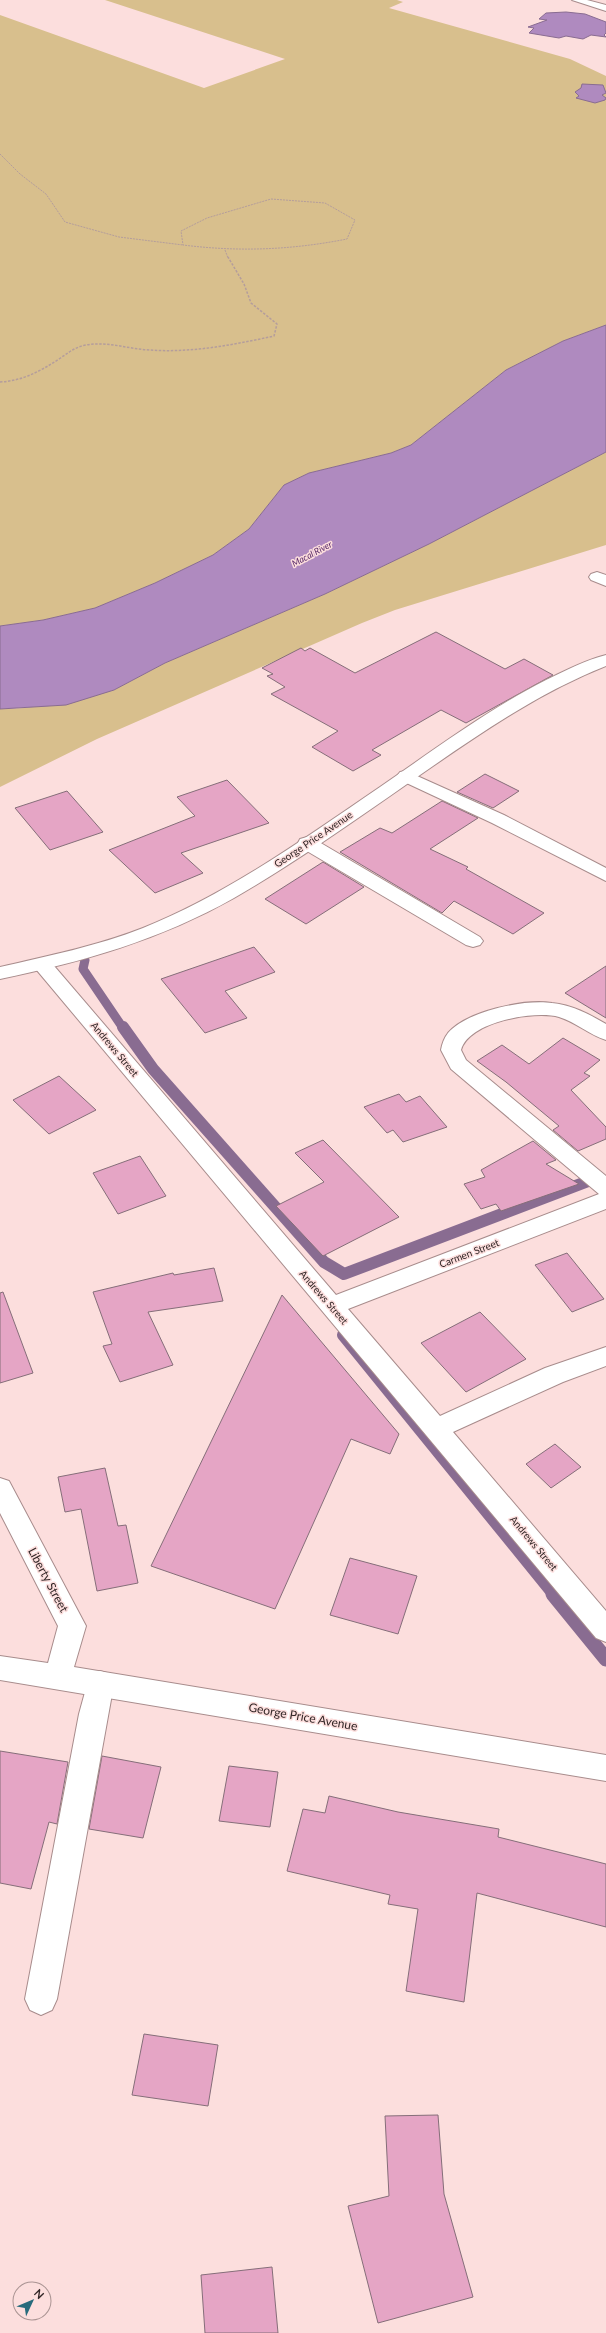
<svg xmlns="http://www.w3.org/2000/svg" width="606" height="2333" font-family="Lato,sans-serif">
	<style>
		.green { fill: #d8bf8d }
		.water { fill: #af8abf; stroke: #896c91 }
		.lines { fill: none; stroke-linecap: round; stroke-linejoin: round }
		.stream-far2 { stroke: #896c91; stroke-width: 9 }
		.stream-far1 { stroke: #896c91; stroke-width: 12 }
		.stream { stroke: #896c91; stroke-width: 15 }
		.building { fill: #e5a5c5; stroke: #856e79 }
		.minor-casing { stroke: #a88c8c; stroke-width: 2 }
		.major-casing { stroke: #a88c8c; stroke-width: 2 }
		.path-far1 { stroke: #b49d9c; stroke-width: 1; stroke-dasharray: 2 1; stroke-linecap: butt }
		.path { stroke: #b49d9c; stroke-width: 1.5; stroke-dasharray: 2.5 1.5; stroke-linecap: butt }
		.minor { fill: #fff; fill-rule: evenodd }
		.major { fill: #fff; fill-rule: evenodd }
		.labels { text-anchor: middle; stroke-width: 3; stroke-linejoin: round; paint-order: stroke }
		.far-water-label { font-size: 9px; font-style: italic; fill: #552667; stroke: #fcdedd }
		.street-label { font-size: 10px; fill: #302525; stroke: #fcdedd }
		.near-street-label { font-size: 12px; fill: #302525; stroke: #fcdedd }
	</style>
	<rect width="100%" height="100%" fill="#fcdedd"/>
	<!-- green -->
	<path class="green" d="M105,0H397L403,2L389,8L570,59L606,76V325L563,341L506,370L411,445L391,453L309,473L284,485L249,529L213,555L155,583L95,608L43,620L0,626V15L204,88L285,59Z
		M606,452V545L395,610L362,623L97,739L0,787V709L25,708L114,690L165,663L325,594L429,544Z"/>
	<!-- water -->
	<path class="water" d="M566,12L585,14L606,22V33L604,35L606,37L591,35L583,39L566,36L559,38L529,33L534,28L528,27L547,20L539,19L546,13Z
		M582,84L603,85L606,93L602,95L606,98L605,100L595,103L576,98L579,96L575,92L581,88Z
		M606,325V452L429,544L325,594L165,663L114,690L66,705L0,709V626L43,620L95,608L155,583L213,555L249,529L284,485L309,473L391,453L411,445L506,370L563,341Z"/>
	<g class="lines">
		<!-- stream-far2 -->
		<path class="stream-far2" d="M85,960L83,969L123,1028"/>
		<!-- stream-far1 -->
		<path class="stream-far1" d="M123,1027L153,1069L324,1262L344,1274L591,1180
			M343,1335L554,1595"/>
		<!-- stream -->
		<path class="stream" d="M553,1594L606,1659"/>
	</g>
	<!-- building -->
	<path class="building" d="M436,632L505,669L524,659L553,675L466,723L441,710L372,750L381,755L353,771L312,747L338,731L271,694L285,687L267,676L273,674L262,668L301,648L305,651L310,648L355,673Z
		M485,774L519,791L493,808L457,792Z
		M227,780L269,823L181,853L203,873L155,893L109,850L195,816L177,797Z
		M67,791L103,832L50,850L15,808Z
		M442,801L478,818L430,849L468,867L466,869L544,913L513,934L454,901L442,913L340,852L380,828L392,833Z
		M323,862L364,887L306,924L265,899Z
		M254,947L275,972L225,991L247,1018L205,1033L161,979Z
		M606,966V1018L565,993Z
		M563,1038L600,1060L584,1073L590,1076L571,1090L606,1127V1139L578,1151L553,1130L559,1126L506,1082L477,1061L502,1045L529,1064Z
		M59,1076L96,1110L49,1134L13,1100Z
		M399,1094L406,1102L420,1096L447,1127L403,1142L393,1130L387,1133L364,1107Z
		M323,1140L399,1217L323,1256L276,1206L324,1182L295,1153Z
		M533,1141L556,1160L546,1164L579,1184L501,1211L496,1204L481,1209L464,1184L485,1177L481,1170Z
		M140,1156L166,1196L118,1214L93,1173Z
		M567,1253L604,1299L572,1312L535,1265Z
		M214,1268L223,1301L148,1312L173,1365L120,1382L103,1346L112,1344L93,1292L173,1273L174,1275Z
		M3,1292L33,1373L0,1383V1293Z
		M282,1295L399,1434L390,1454L351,1439L275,1609L151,1566Z
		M480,1312L526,1359L466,1392L421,1343Z
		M555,1444L581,1467L551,1488L526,1464Z
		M105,1468L118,1526L126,1525L138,1583L97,1591L81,1509L65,1512L58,1477Z
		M350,1558L417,1576L398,1634L330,1615Z
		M0,1751L68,1762L57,1824L49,1822L31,1889L0,1883Z
		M102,1756L161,1767L143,1838L89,1829Z
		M229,1766L278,1772L270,1827L219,1821Z
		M329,1796L398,1812L499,1829L498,1837L606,1864V1927L477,1893L464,2002L406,1991L418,1909L388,1904L390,1895L287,1871L303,1809L325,1813Z
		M144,2034L218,2045L208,2106L132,2095Z
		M438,2115L444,2194L473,2297L378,2323L348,2206L389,2196L385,2116Z
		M272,2267L278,2333H205L201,2275Z"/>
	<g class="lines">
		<!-- minor casing -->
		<g class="minor-casing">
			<path id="minor" d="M572,0H587L606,5V11Z
				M597,572L606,575V586L591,580L589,577L591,574Z
				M406,771L504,815L606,868V881L492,823L400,780L397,776L400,772Z
				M307,837L314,839L480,937L483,941L480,945L473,947L466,945L300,847L298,843L300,839Z
				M42,958L49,960L336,1295L599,1194L451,1069L441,1050C442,1044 444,1038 448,1033C467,1011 524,999 552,1003C572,1005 589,1014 606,1024V1040C589,1035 576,1022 559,1017C534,1010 468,1022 461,1050L466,1060L606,1176V1209L348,1309L440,1416L545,1368L606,1347V1366L563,1382L453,1432L606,1611V1642L596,1638L35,968L32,964L35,960Z
				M100,1671L110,1674L114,1683L57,1999L52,2010L41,2015L30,2010L25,1999L79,1714L90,1674Z"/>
		</g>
		<!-- major casing -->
		<g class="major-casing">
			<path id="major" d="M606,655V666C543,691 488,728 433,766C368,811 303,858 234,898C160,940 82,962 0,979V967C48,956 97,946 143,928C228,894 305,838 380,787C434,750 487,710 546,680C565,671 585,660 606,655Z
				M0,1478L9,1481L86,1626L74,1667L606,1755V1781L0,1680V1656L48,1663L58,1626L0,1513Z"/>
		</g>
		<!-- path-far1 -->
		<path class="path-far1" d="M0,154L20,174L46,194L65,222L119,237L183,245
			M271,199L325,203L355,220L347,239C291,250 239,252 183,245L181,231L207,218Z
			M225,250L228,258"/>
		<!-- path -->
		<path class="path" d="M0,382C22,381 41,371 59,359C68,353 75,347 86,345C107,341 128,349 150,350C191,353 233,345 274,336L277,324L251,303L244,284L228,257"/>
		<!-- minor -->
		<use href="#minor" class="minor"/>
		<!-- major -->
		<use href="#major" class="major"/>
	</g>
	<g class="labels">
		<!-- far-water labels -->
		<g class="far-water-label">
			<text transform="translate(312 554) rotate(-28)" y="3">Macal River</text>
		</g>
		<!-- street labels -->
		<g class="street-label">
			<text transform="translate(313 839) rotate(-34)" y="4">George Price Avenue</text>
			<text transform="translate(115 1049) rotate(50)" y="4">Andrews Street</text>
			<text transform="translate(469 1253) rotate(-21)" y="4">Carmen Street</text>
			<text transform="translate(324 1297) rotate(49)" y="4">Andrews Street</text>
			<text transform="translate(534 1543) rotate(50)" y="4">Andrews Street</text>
		</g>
		<!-- near-street labels -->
		<g class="near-street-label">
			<text transform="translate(48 1580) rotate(62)" y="4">Liberty Street</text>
			<text transform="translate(303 1717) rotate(10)" y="4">George Price Avenue</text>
		</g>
	</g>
	<!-- north arrow -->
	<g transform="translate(32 2301) rotate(46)"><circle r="19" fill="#fcdedd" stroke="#aa9493"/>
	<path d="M0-3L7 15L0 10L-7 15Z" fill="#276b7c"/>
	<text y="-6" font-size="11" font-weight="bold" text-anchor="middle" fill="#302525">N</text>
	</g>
</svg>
